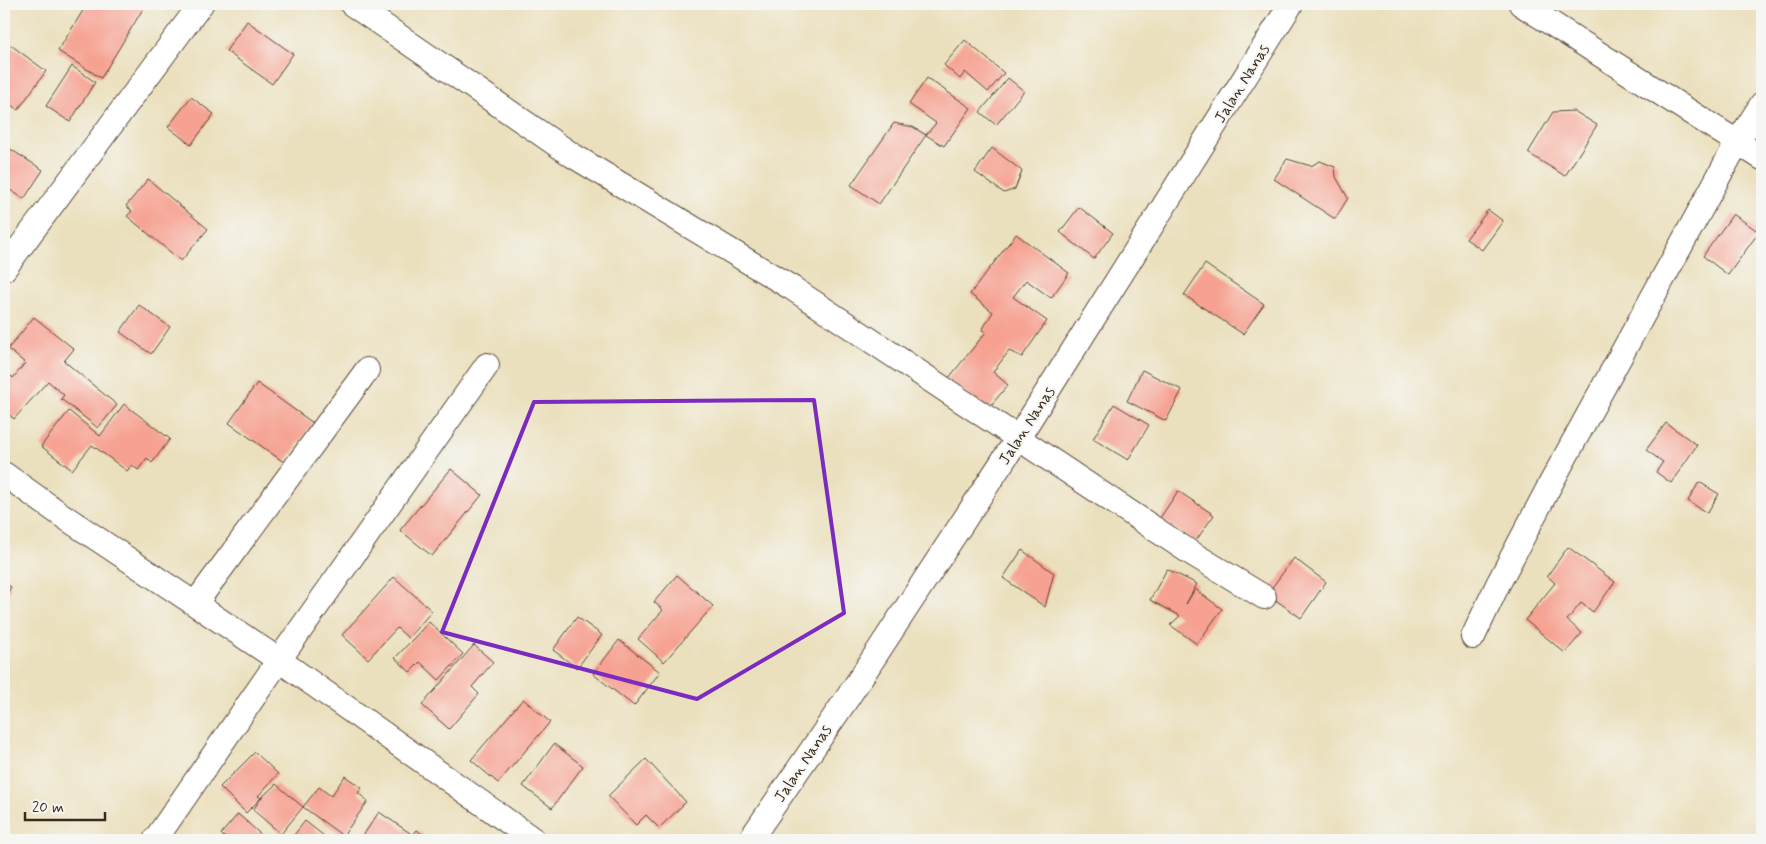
<svg xmlns="http://www.w3.org/2000/svg" width="1766" height="844" font-family="Mynerve,sans-serif">
	<style>
		.building { fill: #f6a191 }
		.lines { fill: none; stroke-linecap: round; stroke-linejoin: round }
		.minor-casing { stroke: #554536; stroke-width: 26 }
		.minor { stroke: #fff; stroke-width: 24 }
		.marked { fill: none; stroke: #7b2cbf; stroke-width: 4; stroke-linejoin: round }
		.labels { text-anchor: middle; stroke-width: 4; stroke-linejoin: round; paint-order: stroke }
		.street-label { font-size: 16px; fill: #3b2a1e; stroke: #f6f6f2 }
	</style>
	<rect width="100%" height="100%" fill="#f6f6f2"/>
	<filter id="ink" filterUnits="userSpaceOnUse"><feTurbulence type="fractalNoise" baseFrequency=".02" numOctaves="2"/><feDisplacementMap in="SourceGraphic" scale="10" xChannelSelector="R" yChannelSelector="G"/><feConvolveMatrix kernelMatrix="1 2 1 2 8 2 1 2 1" color-interpolation-filters="sRGB"/></filter>
	<filter id="wash" filterUnits="userSpaceOnUse"><feTurbulence type="fractalNoise" baseFrequency=".0096" numOctaves="4" result="noise"/><feDisplacementMap in="SourceGraphic" scale="20" xChannelSelector="R" yChannelSelector="G"/><feGaussianBlur stdDeviation="1.12" result="paint"/><feColorMatrix in="noise" values="0 0 0 0 0 0 0 0 0 0 0 0 0 0 0 0 0 1.4 0 .05"/><feComposite in="paint" operator="in"/></filter>
	<g filter="url(#wash)">
		<rect width="100%" height="100%" fill="#ebe0bd"/>
		<g id="blocks">
			<!-- building -->
			<path class="building" d="M87,4H146L101,78L58,51Z
				M247,21L293,54L272,84L226,51Z
				M4,40L46,71L18,110L4,100Z
				M965,40L1004,73L988,92L965,72L960,79L944,65Z
				M72,66L95,82L70,122L46,106Z
				M927,78L971,108L944,146L926,135L936,123L909,104Z
				M1008,78L1024,91L996,125L980,112Z
				M191,97L214,114L191,145L168,127Z
				M1574,111L1597,125L1565,176L1528,153L1553,112Z
				M894,123L913,127L926,135L879,204L851,185Z
				M4,145L43,170L24,199L4,186Z
				M992,148L1022,171L1015,189L1004,193L975,172Z
				M1287,159L1311,166L1320,161L1335,167L1336,177L1348,198L1335,219L1274,179Z
				M148,179L208,229L181,261L127,216L132,211L126,206Z
				M1079,207L1113,233L1094,259L1060,232Z
				M1488,210L1503,221L1482,250L1466,239Z
				M1733,214L1759,232L1728,275L1703,256Z
				M1016,234L1069,273L1051,298L1026,280L1013,297L1047,321L1022,357L1009,351L993,372L1008,385L987,410L948,379L986,332L982,330L993,312L970,294Z
				M1205,264L1264,304L1243,334L1184,295Z
				M139,305L170,327L151,354L120,332Z
				M34,317L74,349L64,361L117,405L98,428L61,399L64,395L48,381L14,419L4,410V369L13,378L25,363L8,349Z
				M1142,370L1182,390L1166,421L1127,401Z
				M257,383L313,423L285,463L229,423Z
				M124,404L170,439L152,463L147,458L138,470L132,465L127,471L92,445L72,470L41,446L69,411L100,436Z
				M1114,404L1149,425L1128,460L1093,439Z
				M1666,423L1697,445L1671,483L1656,472L1663,462L1646,450Z
				M451,469L482,495L432,556L400,530Z
				M1699,482L1719,494L1707,513L1688,501Z
				M1178,491L1214,515L1195,542L1160,518Z
				M1568,547L1615,582L1593,612L1581,603L1567,620L1582,633L1565,653L1525,620L1555,583L1547,576Z
				M1022,550L1054,573L1045,607L1003,578Z
				M1294,558L1326,582L1301,618L1267,594Z
				M1167,569L1197,584L1186,604L1195,589L1222,609L1197,644L1170,625L1180,616L1150,600Z
				M677,575L713,606L664,662L638,639L663,610L654,602Z
				M394,577L432,611L408,638L397,628L368,659L342,635Z
				M4,582L11,587L4,599Z
				M577,617L602,635L577,668L553,650Z
				M429,622L463,654L439,680L420,662L410,672L395,658Z
				M619,640L660,672L634,706L593,674Z
				M474,645L493,662L472,687L479,694L449,729L422,705Z
				M523,699L550,722L498,783L471,760Z
				M554,744L583,766L552,808L523,786Z
				M255,752L278,774L258,796L261,798L276,784L303,807L281,834L253,810L261,798L246,813L220,787Z
				M646,759L686,802L659,828L646,815L636,825L608,796Z
				M345,776L362,788L358,793L368,801L343,836L303,807L319,787L331,796Z
				M379,812L410,833L405,840H360Z
				M238,814L267,840H227L221,834Z
				M305,821L329,840H290Z
				M417,830L429,840H409Z"/>
		</g>
	</g>
	<g filter="url(#ink)">
		<use href="#blocks" fill-opacity="0" stroke="#554536" stroke-width="1"/>
		<g class="lines">
			<!-- minor casing -->
			<g class="minor-casing">
				<path id="minor" d="M352,4L572,155L792,288L1188,551L1264,597
					M1521,4L1762,158
					M4,269L201,4
					M4,474L63,516L279,660L534,840
					M195,604L367,370
					M1473,637L1498,584L1551,483L1737,143L1762,104
					M155,840L279,660L487,365
					M750,840L848,697L1018,438L1291,4"/>
			</g>
			<!-- minor -->
			<use href="#minor" class="minor"/>
		</g>
	</g>
	<!-- marked area -->
	<path class="marked" d="M814,400L844,613L697,699L442,632L534,402Z"/>
	<g class="labels">
		<!-- street labels -->
		<g class="street-label">
			<text transform="translate(1241 83) rotate(-58)" y="6">Jalan Nanas</text>
			<text transform="translate(1026 425) rotate(-57)" y="6">Jalan Nanas</text>
			<text transform="translate(802 763) rotate(-56)" y="6">Jalan Nanas</text>
		</g>
	</g>
	<!-- margin -->
	<rect width="1766" height="844" fill="none" stroke="#f6f6f2" stroke-width="20"/>
	<!-- scale -->
	<path d="M25 812v8h80v-8" fill="none" stroke="#3b2a1e" stroke-width="2.5"/>
	<text x="32" y="812" font-size="15" fill="#3b2a1e" stroke="#f6f6f2" stroke-width="4" paint-order="stroke">20 m</text>
</svg>
